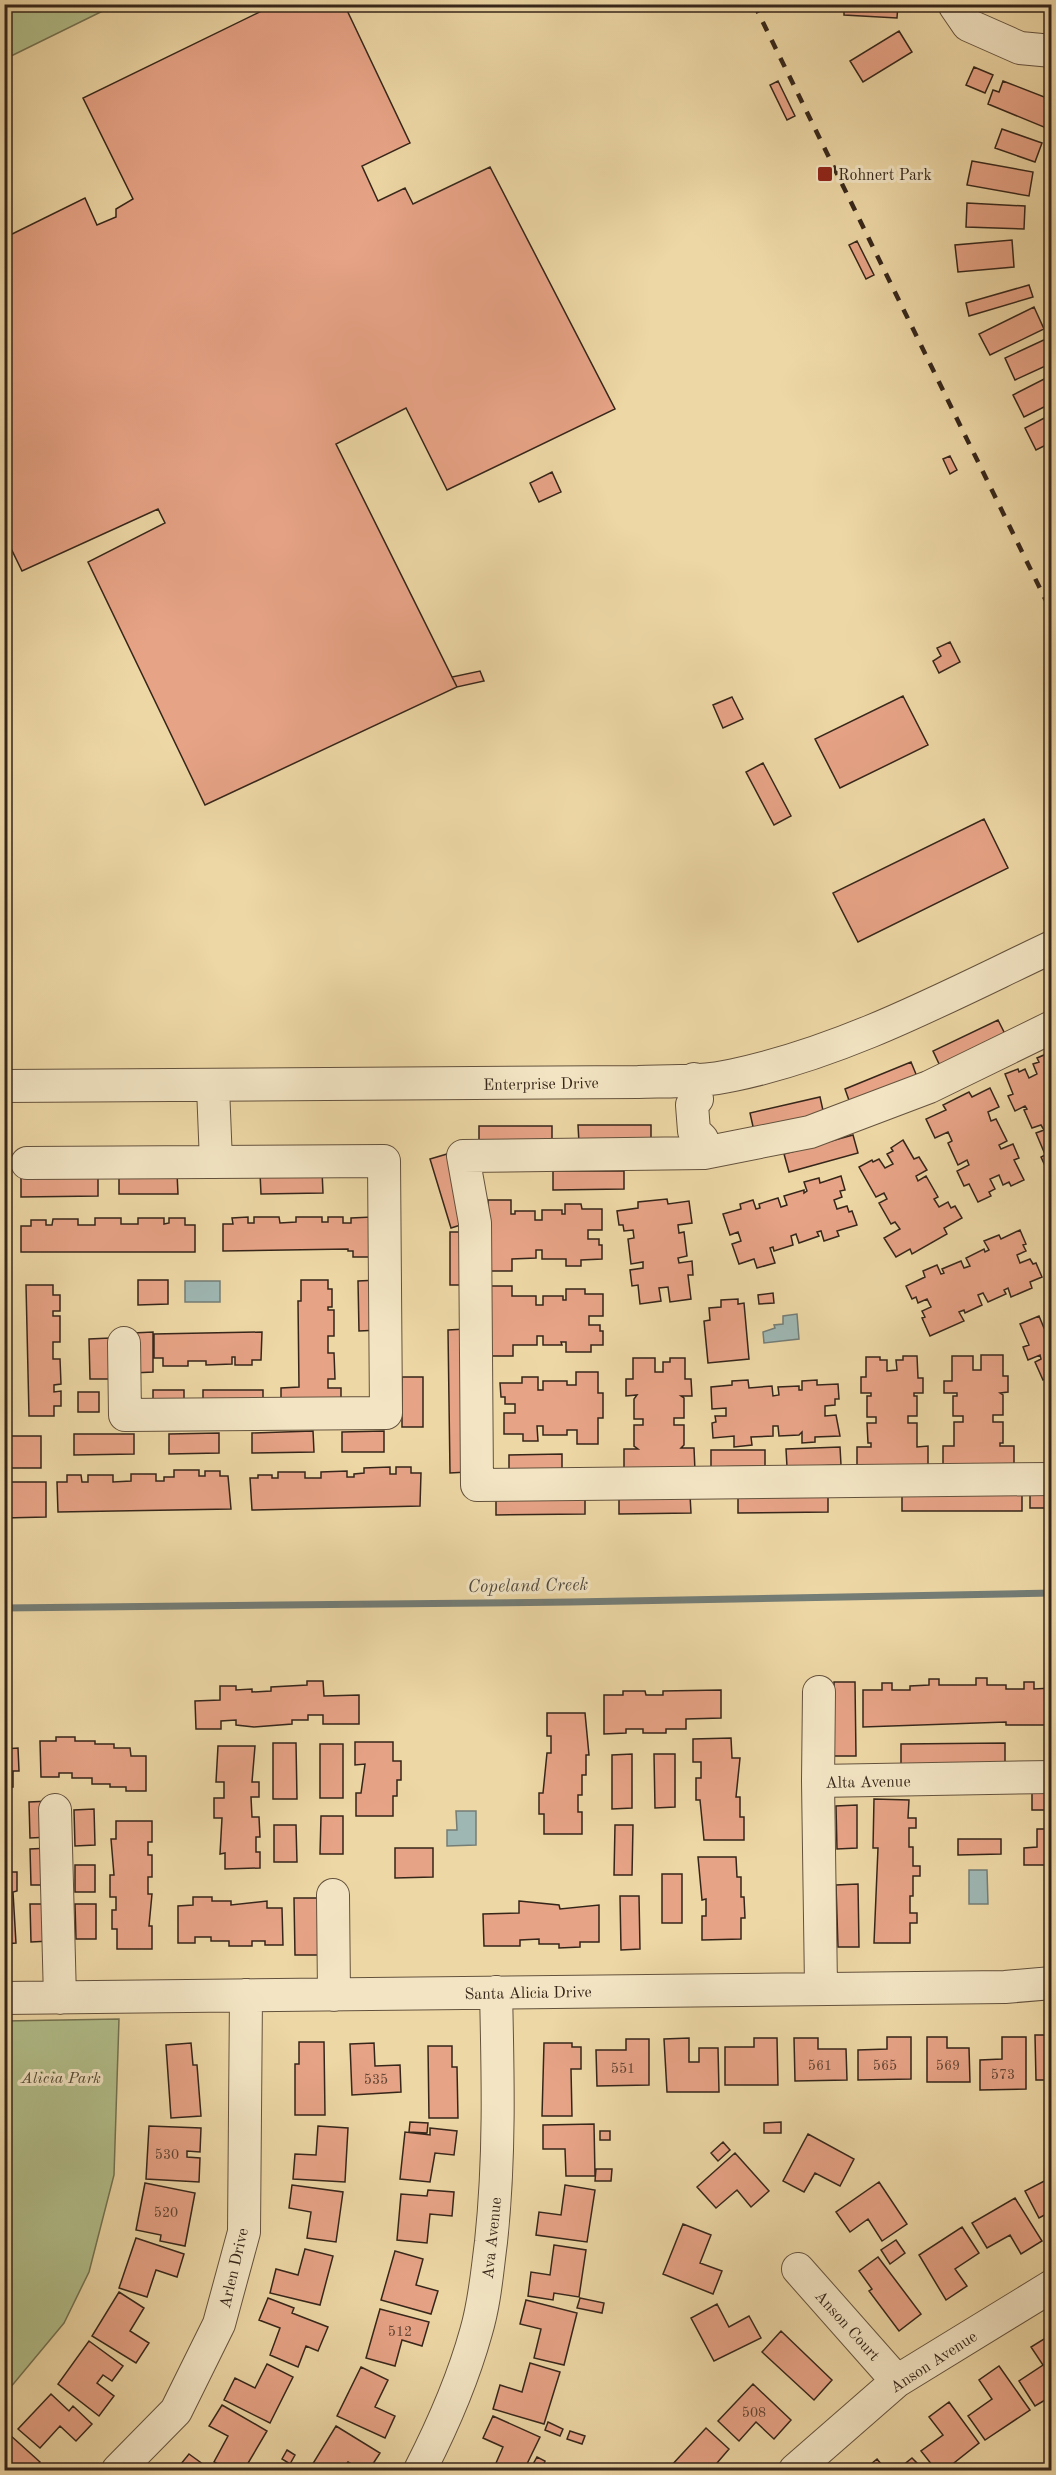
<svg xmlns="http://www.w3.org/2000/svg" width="1056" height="2475" font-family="'Old Standard TT',serif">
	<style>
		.green { fill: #b2bf8b; stroke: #747252; stroke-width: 1.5 }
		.water { fill: #9eb7b3; stroke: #747d76; stroke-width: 1.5 }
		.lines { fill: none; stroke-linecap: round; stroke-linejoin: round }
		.stream { stroke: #747d76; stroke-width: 7 }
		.building { fill: #e7a386; stroke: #36261a; stroke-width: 1.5 }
		.minor-casing { stroke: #64523d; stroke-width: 34 }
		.minor { stroke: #f3e5c4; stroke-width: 32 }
		.rail { stroke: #36261a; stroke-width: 4.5; stroke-dasharray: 10 10; stroke-linecap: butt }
		.poi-dot { fill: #8f2418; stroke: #f3e5c4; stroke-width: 2 }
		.labels { text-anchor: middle; stroke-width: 6; stroke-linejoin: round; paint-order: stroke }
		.number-label { font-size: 14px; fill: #624535 }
		.poi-label { font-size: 16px; fill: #36261a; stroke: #f3e5c4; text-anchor: start }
		.street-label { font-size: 16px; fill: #36261a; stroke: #f3e5c4 }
		.park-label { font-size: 16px; font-style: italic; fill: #554c36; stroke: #f3e5c4 }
		.water-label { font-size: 18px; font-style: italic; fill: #504a40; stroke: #f3e5c4 }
	</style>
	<rect width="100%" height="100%" fill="#edd7a5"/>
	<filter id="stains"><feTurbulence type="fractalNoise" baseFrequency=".00333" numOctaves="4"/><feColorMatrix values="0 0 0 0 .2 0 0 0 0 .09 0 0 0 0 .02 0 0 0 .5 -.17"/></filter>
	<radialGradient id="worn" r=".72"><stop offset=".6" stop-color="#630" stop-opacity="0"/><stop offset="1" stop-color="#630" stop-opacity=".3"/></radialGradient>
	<!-- green -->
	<path class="green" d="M5,4H115V5L5,59Z
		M119,2019L114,2175L89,2272L64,2323L5,2394V2021Z"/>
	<!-- water -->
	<path class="water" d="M185,1281H220V1302H185Z
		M797,1314L799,1339L764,1343L763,1332L775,1328L774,1325L783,1324V1316Z
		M456,1811H476V1845L447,1846V1830H457Z
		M969,1870H987L988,1904H969Z"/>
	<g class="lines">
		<!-- stream -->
		<path class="stream" d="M4,1608L570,1602L1052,1593"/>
	</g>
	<!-- building -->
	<path class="building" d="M276,4H344L410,143L362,166L378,201L405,188L413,204L490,167L615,409L447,490L406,408L336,444L457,687L205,805L88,562L165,523L158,509L22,571L4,534V238L85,198L97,225L116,217V209L133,199L83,98Z
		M844,4H898L897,18L844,15Z
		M1013,4H1052V5L1014,11Z
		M899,31L912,52L863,82L850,61Z
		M974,67L993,75L985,93L966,85Z
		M778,81L795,116L787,120L770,85Z
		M1003,81L1052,100L1051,130L988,104L993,90L999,92Z
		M1002,129L1042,143L1035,162L995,148Z
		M972,161L1033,172L1029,196L967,185Z
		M967,203L1025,206L1024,229L966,227Z
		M1012,240L1014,267L958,272L955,245Z
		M857,241L874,275L866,279L849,245Z
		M1029,285L1033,297L969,316L966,303Z
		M1034,307L1044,329L990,355L979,334Z
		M1048,338L1052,345V363L1015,380L1005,358Z
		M1052,375V403L1024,417L1013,395Z
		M1052,414V442L1036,450L1025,428Z
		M950,456L957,470L950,474L943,459Z
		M552,472L561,492L539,502L530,483Z
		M950,642L960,662L939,673L933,661L941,656L937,648Z
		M480,671L484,681L457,687L452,677Z
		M903,696L928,745L840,788L815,739Z
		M732,697L743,719L723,728L713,705Z
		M763,763L791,816L774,825L746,772Z
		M984,819L1008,868L858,942L833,893Z
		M998,1020L1006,1036L941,1068L933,1051Z
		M1051,1052L1052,1171L1048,1172L1041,1157L1049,1153L1048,1150L1044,1152L1036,1133L1044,1130L1041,1125L1032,1128L1024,1110L1027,1109L1025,1106L1015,1111L1008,1096L1013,1094L1005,1074L1018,1069L1019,1072L1025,1069L1029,1078L1037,1074L1033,1064L1039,1062L1037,1058Z
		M911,1062L918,1079L851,1106L845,1089Z
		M990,1088L999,1107L988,1112L991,1121L996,1119L1007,1141L999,1145L1001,1149L1013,1144L1019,1158L1014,1160L1024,1180L1011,1186L1009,1182L1003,1185L999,1175L990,1179L995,1189L989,1192L991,1196L978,1202L969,1184L964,1186L957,1171L969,1165L967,1160L958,1165L948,1143L952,1141L948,1132L935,1138L926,1119L946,1110L943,1105L969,1092L972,1097Z
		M820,1097L824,1115L754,1131L750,1113Z
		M578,1125H651V1142L579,1143Z
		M479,1126H552V1144H479Z
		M853,1135L858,1153L789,1172L784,1154Z
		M903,1140L914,1159L919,1157L927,1170L916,1176L918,1181L926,1176L938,1197L934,1199L939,1207L948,1202L951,1208L955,1206L962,1218L944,1228L947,1234L912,1254L910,1249L896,1257L884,1238L900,1229L895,1222L891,1224L879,1203L887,1199L884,1193L876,1197L859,1167L872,1160L873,1162L879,1159L885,1168L893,1164L887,1154L893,1151L891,1148Z
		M447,1154L467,1223L451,1228L430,1159Z
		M322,1171L323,1193L261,1194L260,1173Z
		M553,1171H624V1189L553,1190Z
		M177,1173L178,1194H119V1174Z
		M98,1174V1196L21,1197V1175Z
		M841,1176L845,1190L840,1191L842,1197L834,1200L837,1209L847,1206L849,1212L852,1211L857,1225L837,1231L839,1236L824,1241L821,1231L817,1232L819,1236L799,1243L796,1234L791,1236L793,1245L774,1251L773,1247L770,1248L775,1263L757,1268L754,1259L739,1264L732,1244L741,1241L738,1232L730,1235L723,1214L741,1209L740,1204L753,1200L756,1209L760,1208L759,1204L778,1198L781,1207L787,1205L784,1196L804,1190V1193L807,1191L804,1182L819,1178L820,1183Z
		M667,1199L668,1204L689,1201L692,1223L678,1225L679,1233L684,1232L687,1256L678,1258L679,1263L692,1261L693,1275H688L691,1299L670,1302L668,1287L659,1288L661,1301L640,1304L638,1285L632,1286L630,1270L643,1268V1262L631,1264L628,1239L634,1238L633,1230L624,1231L623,1225H619L617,1211L638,1208V1202Z
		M488,1200H511V1214H515V1211H535V1220H542V1210H562V1214H565V1204H581L582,1209H602V1230H588V1239H599V1245H602V1259L581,1260V1266H566V1259H542V1250H536V1258L512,1259V1271H489Z
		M248,1217V1223H254V1217H279L280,1223L296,1222V1217H322V1222H328V1217H343V1223H351V1218L372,1217V1257H353V1251H348V1249L223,1251V1224H233L232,1218Z
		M95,1218H121V1224H138V1218H164V1224L169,1223V1218H185V1225H195V1252H21V1226H31V1220H46V1225H52L53,1219H78V1225H95Z
		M1020,1230L1026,1244L1023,1245L1026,1251L1017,1255L1020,1263L1030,1259L1033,1264L1036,1263L1042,1277L1030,1282L1032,1288L1011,1297L1008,1288L1004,1290L1006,1294L988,1302L983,1293L978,1295L982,1305L965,1313L964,1310L959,1312L964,1321L930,1336L922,1318L925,1317L922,1311L931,1307L927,1299L918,1303L916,1297L912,1299L906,1286L925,1277L923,1271L937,1265L941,1274L944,1273L942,1269L961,1261L964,1268L970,1266L966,1258L984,1249L985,1252L989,1250L984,1241L999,1235L1001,1239Z
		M450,1232H468L467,1285H450Z
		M138,1280H168V1304L138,1305Z
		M301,1280H328V1289H332V1307H328V1310H334V1336H328V1353H334L335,1379H328V1388H341V1407L281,1408V1388L299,1387L298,1301H301Z
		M379,1280L380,1330L359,1331L358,1281Z
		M26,1285H53V1295H60V1311H53V1316H60V1342H53V1359H60L61,1384L54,1385V1392L61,1391V1406H54V1416H29Z
		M490,1286H512V1296H536V1305H543V1296H563V1300H566V1289H585V1294H603V1316H589V1325H600V1331H603V1345H591V1352H566V1342H561L562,1345H543V1336H537V1345H513V1356H490Z
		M773,1293L774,1303L759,1304L758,1295Z
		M738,1299V1304L744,1303L749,1359L708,1363L704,1321L710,1320L709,1308L721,1307V1300Z
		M1039,1316L1044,1328L1052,1325V1376L1043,1380L1035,1362L1041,1359L1040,1355L1028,1360L1023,1347L1029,1345L1020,1324Z
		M466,1329L467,1472L450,1473L448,1330Z
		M153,1332V1372L133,1373V1333Z
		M262,1332L261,1360H252V1365H235V1357H232V1364L206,1365V1361H188V1366H163V1358H154V1334Z
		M110,1338L111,1379H90L89,1339Z
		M981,1355H1003V1376H1008V1392L1000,1393L1003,1395V1415H993V1422H1003V1443H1000V1446H1014V1468L943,1469V1446H954V1422H963V1416H953V1396H957V1393H944V1381H952V1356H973V1370H981Z
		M903,1356H917L918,1378H923V1393H914V1396H917V1416H908V1423H917V1447L928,1446V1469L857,1470V1447H871V1443H868L867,1423H876V1417H867V1396H871V1393H861V1377H866V1357H880V1360H887V1371L897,1370L896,1360H903Z
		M633,1358H655V1372H663V1362H670V1358H685V1379H691L692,1396H681L684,1398V1418H674V1425H684V1445L681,1448H694L695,1471L624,1472V1449H638L634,1446V1425H643V1419H634V1399L637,1395L626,1396V1379H633Z
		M576,1372H598V1393H603V1418H598V1444H577V1430H567V1435H543V1426H537L538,1441H523V1434H504V1413H515V1404H505V1397H501L500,1383H522V1377H538V1390H543V1381H567V1385H576Z
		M402,1377H423V1427H402Z
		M748,1380L749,1388L772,1386L773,1396L779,1395L778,1387L799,1386V1390H802V1381L817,1380V1385L838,1384L839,1399H835V1405L825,1406V1416L836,1415L840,1436L815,1437V1442L802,1443V1432L799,1435L779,1436L778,1426H773V1436L751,1437L752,1445L734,1447V1436L713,1438L712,1423L716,1422L715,1416H726V1408L712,1409L711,1387L732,1385V1381Z
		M153,1390H184V1411H153Z
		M203,1390H263V1410L203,1411Z
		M78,1392H99V1412H78Z
		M313,1431L314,1452L252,1453V1433Z
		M384,1431V1452H342V1432Z
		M219,1433V1453L169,1454V1434Z
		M74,1434H134V1454L74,1455Z
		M4,1436H41V1468H4Z
		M840,1447L841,1465L787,1467L786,1449Z
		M711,1450H765V1466L711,1467Z
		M562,1454V1472H509V1455Z
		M390,1467V1474H396V1467H411V1473H421L420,1506L252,1510L250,1478H258V1475H272V1478H278V1472H305V1478H321V1472L347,1471V1477H354V1474L364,1473V1468Z
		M174,1470H199V1476H205V1471H220V1476H228L231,1509L58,1512L57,1482H67V1475H81L82,1482H88V1475H113V1482L131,1481V1474H156V1481H164V1477H174Z
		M4,1482H46V1517L4,1518Z
		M1030,1490H1052V1508H1030Z
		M1022,1492V1511H902V1493Z
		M828,1494V1512L738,1513V1495Z
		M690,1495L691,1513L619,1514V1496Z
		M585,1496V1514L496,1515V1497Z
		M976,1678H987V1685H1006V1689H1024V1682H1034V1689L1052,1688V1725H1006V1722L863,1727V1690H882V1683H892V1690H910V1686L929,1685V1679H939V1685H976Z
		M307,1681H323L324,1696L359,1695V1724H323V1715H308V1720H292V1724L254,1727L236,1725V1720L221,1721V1729H196L195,1701L220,1700V1686H236V1690L252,1689V1692L271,1691V1687L307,1685Z
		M834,1682H855L856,1756H834Z
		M721,1690V1718L686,1719V1729H666V1733H643V1729H626V1733L604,1734V1695H623V1691H645L646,1695H663V1691Z
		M547,1713H585L589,1755H586V1775H582V1795H578V1812H582V1834H544V1814H539V1793H543L547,1753H551V1736H547Z
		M56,1737H75V1741H95V1744H114V1748H130L131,1756H146V1791H126V1787H110V1784H92V1778H72V1773H59V1777H41L40,1741H56Z
		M731,1738L732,1758H740L736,1797H740V1817H744V1840H704L700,1800H696V1778H701V1762H693V1739Z
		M355,1742H393V1761H401V1780H397V1796H393V1816H356V1793H361L365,1764L355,1765Z
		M273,1743H296L297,1799H273Z
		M1005,1743V1764L901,1765V1744Z
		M320,1744H343V1798H320Z
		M218,1746H255L252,1782H259V1797H251L252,1817H259L260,1837H256V1852H260V1868L225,1869V1853L220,1854L222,1818H214V1798H224V1782H216Z
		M18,1748L19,1771H13V1787H9L7,1822H4V1749Z
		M632,1754V1808L612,1809V1755Z
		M654,1754H675V1807L655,1808Z
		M1032,1789H1052V1810H1032Z
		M874,1799L909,1800L908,1818H916V1828H909V1847H913V1866H920V1876H913V1896H910V1913H917V1923H910V1943H874L878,1848H873Z
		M50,1801V1837L30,1838L29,1802Z
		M857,1805V1848L837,1849L836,1806Z
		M94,1809L95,1845L75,1846L74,1810Z
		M321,1816H343V1854H320Z
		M116,1821H152V1842H148V1855H152V1877H148V1894H152L149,1926H152V1949H117V1929H112V1910H116V1897H110V1875H114L111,1839H116Z
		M274,1825H296L297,1862H274Z
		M615,1825H633L632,1875H614Z
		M1037,1829H1052V1865H1024V1848L1037,1847Z
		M958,1839H1001V1854L958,1855Z
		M4,1841H7V1856H11V1872H17V1891L13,1892L16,1943L4,1944Z
		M50,1848V1885H31L30,1849Z
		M395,1848H433V1877L395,1878Z
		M698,1857H736L737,1877H741V1897H744L745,1918H741V1939L702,1940V1916H706V1899L702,1900Z
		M75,1865H95V1892H75Z
		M662,1874H682V1923H662Z
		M858,1884L859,1947H838L836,1885Z
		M620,1896H639L640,1949L621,1950Z
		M193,1897H212V1901H231V1905L267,1901V1908H282L283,1945H265V1941H252V1946H229V1941H211V1937H195V1943H178V1906L193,1905Z
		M294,1898H318V1955H295Z
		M519,1901L559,1905L560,1909L599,1905V1942H580V1947L559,1948V1944H539V1939L520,1940V1946H484L483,1914L519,1913Z
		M30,1904H51V1941L31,1942Z
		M75,1904H96V1939H76Z
		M1035,2035H1052V2080H1036Z
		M887,2037H911V2079L858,2080V2050L887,2049Z
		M927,2037H947V2048H969L970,2082H927Z
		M1002,2037H1026V2089L980,2090V2060L1002,2059Z
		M689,2038V2062H699V2048H718L719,2092H667L664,2039Z
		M754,2038H777L778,2085H725V2047H754Z
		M794,2038H818V2049H846L847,2080L795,2081Z
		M626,2039H649V2085L597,2086L596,2050H626Z
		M299,2042H324L325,2115H295V2064H299Z
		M191,2043L193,2065H197L201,2116L171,2118L166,2045Z
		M374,2043L375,2066L400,2065L401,2092L352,2095L350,2044Z
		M544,2043H572V2047H581V2069H571L572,2116H542Z
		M428,2046H452V2067H457L458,2118H429Z
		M410,2122L428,2123L427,2133L409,2132Z
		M781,2122V2133H764V2123Z
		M594,2124L595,2176H566L565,2149H543V2125Z
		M149,2126L201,2128L200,2152L187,2151V2157L200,2158L199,2182L146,2179Z
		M318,2126L348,2128L345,2182L293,2179L295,2154L316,2155Z
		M430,2128L457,2131L454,2155L435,2153L430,2182L400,2179L405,2132L430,2135Z
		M600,2131H610V2140H600Z
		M808,2134L854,2159L840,2186L815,2173L804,2192L783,2181Z
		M723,2142L730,2150L718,2161L711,2153Z
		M735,2153L769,2191L751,2207L737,2190L716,2208L697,2187Z
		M596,2169H612L611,2181H595Z
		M1052,2177V2211L1039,2218L1025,2191Z
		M879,2182L907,2224L882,2241L868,2219L850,2232L836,2212Z
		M145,2183L195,2193L185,2246L160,2241L161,2235L136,2230Z
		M292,2185L343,2192L336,2242L307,2238L311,2212L289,2208Z
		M565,2185L595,2190L587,2242L536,2235L539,2212L561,2215Z
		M428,2190L454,2192L452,2216L430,2214L427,2243L397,2240L401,2194L427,2196Z
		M1015,2198L1042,2241L1021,2254L1010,2235L987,2248L972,2223Z
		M683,2224L711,2235L700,2263L722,2271L713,2294L663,2274Z
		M962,2227L979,2253L955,2269L967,2286L946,2300L919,2255Z
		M136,2238L184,2254L177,2277L156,2270L147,2297L119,2288Z
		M896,2240L905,2253L890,2264L881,2250Z
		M554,2245L586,2250L579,2297L554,2293L553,2300L528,2296L531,2272L550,2275Z
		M305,2249L333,2256L320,2305L270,2293L276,2269L298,2275Z
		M395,2251L423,2259L416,2285L438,2291L431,2314L381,2300Z
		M878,2257L921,2314L899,2331L869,2291L872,2289L859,2271Z
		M119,2292L144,2308L130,2331L149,2343L136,2363L92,2336Z
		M268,2298L294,2308L292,2313L328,2327L318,2351L306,2346L298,2367L270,2355L280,2328L259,2320Z
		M580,2298L604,2303L602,2313L577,2308Z
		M526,2300L577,2313L564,2365L534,2358L541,2329L520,2324Z
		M717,2304L729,2327L749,2316L761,2338L714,2361L691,2318Z
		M380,2309L429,2322L422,2346L402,2340L395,2366L366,2358Z
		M781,2331L832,2380L814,2400L762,2352Z
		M1052,2334V2396L1035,2406L1019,2381L1043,2365L1031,2347Z
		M89,2341L123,2366L112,2381L103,2375L97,2383L114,2396L99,2416L58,2384Z
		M530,2363L560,2372L544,2424L493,2409L500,2385L522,2392Z
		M267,2364L293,2377L270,2423L224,2400L235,2378L255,2388Z
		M999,2366L1030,2410L985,2440L968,2416L992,2399L979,2380Z
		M361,2367L388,2380L375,2407L395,2416L385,2438L337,2416Z
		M753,2384L791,2420L774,2439L756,2422L739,2441L718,2421Z
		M51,2394L69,2411L73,2406L92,2424L76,2441L60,2426L40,2448L18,2429Z
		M949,2402L979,2443L945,2470H936L921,2451L943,2435L929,2417Z
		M222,2405L267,2431L244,2470H230L214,2462L228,2436L209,2426Z
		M493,2416L540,2437L524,2470H493L503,2447L483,2438Z
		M548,2422L563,2429L560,2436L545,2430Z
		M336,2426L380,2453L369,2470H362L348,2462L342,2470H309Z
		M706,2428L729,2449L711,2470H676L671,2466Z
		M570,2431L585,2436L582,2444L567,2439Z
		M10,2435L40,2462L33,2470H4V2441Z
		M287,2450L295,2455L290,2464L282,2459Z
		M189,2454L211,2470H176Z
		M537,2457L545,2461L541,2470L532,2466Z
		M912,2458L924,2470H897Z
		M877,2459L886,2470H864Z"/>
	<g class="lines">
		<!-- minor casing -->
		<g class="minor-casing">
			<path id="minor" d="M955,6L968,25L1020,48L1052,51
				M1052,1027L929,1087L810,1132L704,1153L463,1156L475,1223L477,1485L1052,1479
				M694,1079L697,1099L692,1105L694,1131L702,1139
				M4,1086L638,1082C670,1081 704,1082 734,1075C847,1051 948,996 1052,947
				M213,1087L216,1162
				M27,1163L384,1161L386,1413L125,1415L124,1343
				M818,1781L819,1692
				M55,1810L60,1998
				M333,1895L334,1995
				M821,1987L818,1781L1052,1777
				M4,1998L1005,1987L1052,1983
				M798,2269L897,2381
				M118,2470L176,2411L219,2324L244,2232L246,1995
				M420,2470C442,2427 463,2379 476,2332C485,2302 487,2272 491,2242C500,2158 498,2076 496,1992
				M795,2470L897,2381L1052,2286"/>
		</g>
		<!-- minor -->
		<use href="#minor" class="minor"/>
		<!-- rail -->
		<path class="rail" d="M754,4L1052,613"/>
	</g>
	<!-- markers -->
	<rect class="poi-dot" x="817" y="166" width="16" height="16" rx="3"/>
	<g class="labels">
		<!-- number labels -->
		<g class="number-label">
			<text x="820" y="2070">561</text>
			<text x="885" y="2070">565</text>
			<text x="948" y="2070">569</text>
			<text x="623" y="2073">551</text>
			<text x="1003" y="2079">573</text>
			<text x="376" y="2084">535</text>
			<text x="167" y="2159">530</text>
			<text x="166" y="2217">520</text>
			<text x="400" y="2336">512</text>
			<text x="754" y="2417">508</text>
		</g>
		<!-- poi labels -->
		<g class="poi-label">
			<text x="838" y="180">Rohnert Park</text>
		</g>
		<!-- street labels -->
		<g class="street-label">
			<text transform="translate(541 1083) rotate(-1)" y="6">Enterprise Drive</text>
			<text transform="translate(868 1781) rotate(-1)" y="6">Alta Avenue</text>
			<text transform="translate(528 1992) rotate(-1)" y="6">Santa Alicia Drive</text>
			<text transform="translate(491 2238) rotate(-84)" y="6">Ava Avenue</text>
			<text transform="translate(233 2268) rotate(-77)" y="6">Arlen Drive</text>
			<text transform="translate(848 2325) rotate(48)" y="6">Anson Court</text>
			<text transform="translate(933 2361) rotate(-33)" y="6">Anson Avenue</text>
		</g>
		<!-- park labels -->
		<g class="park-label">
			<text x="61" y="2083">Alicia Park</text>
		</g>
		<!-- water labels -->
		<g class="water-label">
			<text transform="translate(528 1585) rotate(-1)" y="6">Copeland Creek</text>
		</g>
	</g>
	<!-- margin -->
	<rect width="1056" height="2475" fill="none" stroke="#edd7a5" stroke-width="24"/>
	<rect x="6" y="6" width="1044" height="2463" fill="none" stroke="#36261a" stroke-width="3"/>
	<rect x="12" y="12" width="1032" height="2451" fill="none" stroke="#36261a" stroke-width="1.5"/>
	<rect width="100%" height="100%" filter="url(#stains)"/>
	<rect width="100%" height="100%" fill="url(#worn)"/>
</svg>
